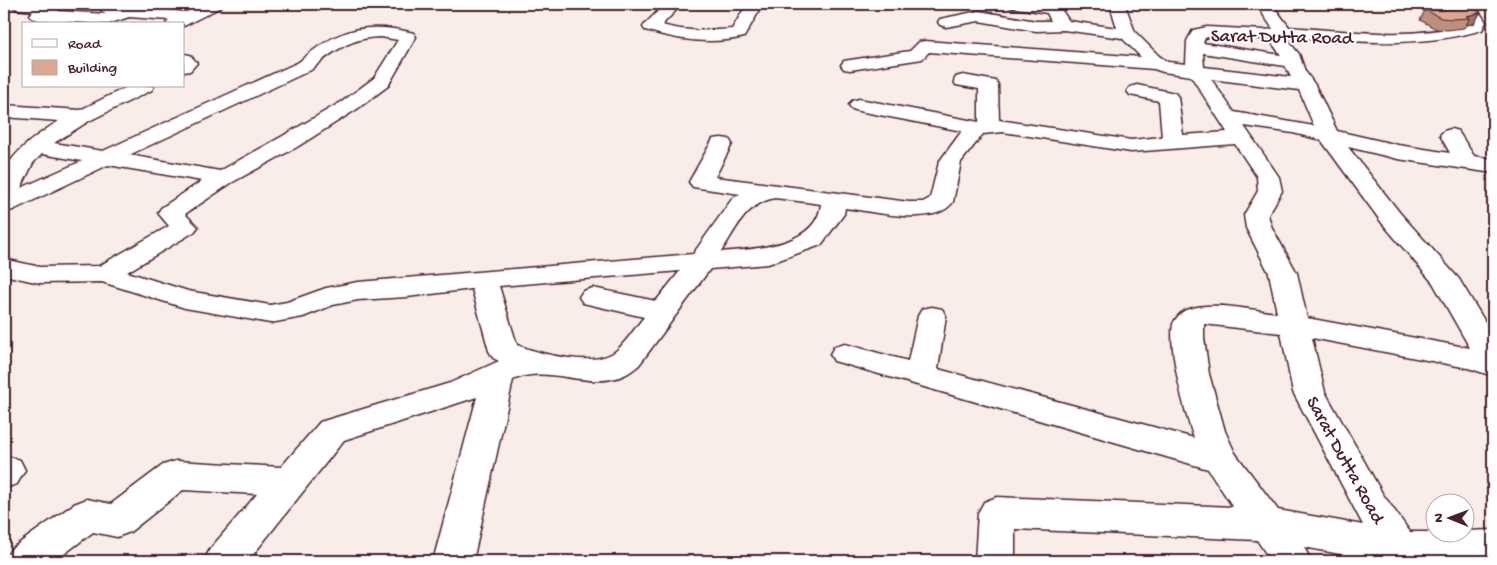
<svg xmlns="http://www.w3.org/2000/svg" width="1497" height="565" font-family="'Gochi Hand',sans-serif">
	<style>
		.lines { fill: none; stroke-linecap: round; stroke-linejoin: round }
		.minor-casing { stroke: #4a1f2b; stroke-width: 3 }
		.minor { fill: #fff; fill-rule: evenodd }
		.wall { fill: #bd907e; stroke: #4a1f2b }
		.shaded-wall { fill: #9a7566; stroke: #4a1f2b }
		.building { fill: #dca792; stroke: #4a1f2b }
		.labels { text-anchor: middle; stroke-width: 4; stroke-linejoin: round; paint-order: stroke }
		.street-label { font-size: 19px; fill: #4a1f2b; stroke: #fff }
	</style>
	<rect width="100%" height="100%" fill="#f8ede9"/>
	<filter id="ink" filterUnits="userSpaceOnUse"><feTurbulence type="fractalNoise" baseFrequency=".02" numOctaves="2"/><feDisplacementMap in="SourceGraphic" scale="10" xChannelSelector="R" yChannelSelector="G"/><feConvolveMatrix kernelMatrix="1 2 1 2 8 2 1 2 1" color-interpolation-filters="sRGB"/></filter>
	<g filter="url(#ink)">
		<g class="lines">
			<!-- minor casing -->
			<g class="minor-casing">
				<path id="minor" d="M16,4H54L60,8L58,11L106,14L101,10L103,7L109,5L186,12L204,4H224L221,7L184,26V24H166L169,20L129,17L108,24L38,20L32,18L30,15L33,11L16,9L14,6Z
					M665,4H682L662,25C685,32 709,31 732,29L747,4H763L744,37C711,45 677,40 645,30L643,27L645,24Z
					M1007,4H1053L1059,6L1069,21L1117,28L1111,8L1113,5H1125L1135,32L1159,56L1168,62L1186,64L1187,41L1193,30L1207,27L1265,30L1273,29L1256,4H1272L1289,27C1349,31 1411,40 1469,24L1470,22L1458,4H1474L1486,22L1482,30C1417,49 1351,41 1285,37L1299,54L1305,71L1315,85L1337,131L1398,145L1450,153L1440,135L1444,131L1451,129L1458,131L1474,156L1493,159V173L1398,159L1348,147L1400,213L1459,279L1493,335V376L1468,368L1312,338L1325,392L1382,493L1410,532H1464V531L1493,530V561H1376L1304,547L1311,561H1271L1257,540L1015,529V561H975L978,513L984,502L997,497L1233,507L1208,469L834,361L830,354L834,347L845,344L908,361L918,316L922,309L932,307L942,309L946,316L938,369L1194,438C1185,414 1168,348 1173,324C1175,319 1181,312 1186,310C1211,300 1250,310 1277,313L1269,273L1246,228L1244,215L1258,191L1257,177L1235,144L1131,152L1003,132L983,134L961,162L953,202C935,228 872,211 845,208L844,214L821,245L768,264L710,269L639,365C634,369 628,374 622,376C587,390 547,364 513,380L473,561H433L477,397L344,440L248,561H204L210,549L257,494L183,490L130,532L117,537L93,532L55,561H5L11,549L74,504L87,499L111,504L163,465L176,461L281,467L320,422L450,383L499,361L493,358L489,351L472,289L407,297L358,300L333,305L303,317L270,323L185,308L102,282L40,283L4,275V259L40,267L99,266L169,226L158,213L161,208L202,181L108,165L13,210L4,212C4,201 2,187 4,176C8,154 41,132 59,121L4,117V105L80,110L129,86H154L152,90L89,121L54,143L103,151L299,62C337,29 365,21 414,33L416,37L388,86L357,109L297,147L231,183L185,214L198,227L194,232L127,272L188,291L270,305L287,302L326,288L358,282L693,254L732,199L740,194L693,187L689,182L713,139L721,138L729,139L732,144L715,177L909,202H923L930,198L939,162L962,131L859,111L852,109L849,105L852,101L859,99L979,122V89L956,85L954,81L956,77L963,75L996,81L998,85L999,120L1131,140L1162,137L1159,101L1130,95L1127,91L1130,87L1137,85L1175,93L1178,97L1183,135L1227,132L1191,76L1163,72L1154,69L929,52L922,59L916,60L850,70L844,69L841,65L844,61L850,60L910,51L919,42L925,41L1141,57L1122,38L1064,30L1036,31L979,21L946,27L940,25L938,22L940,19L979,11L1036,21H1051L1047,13L1010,7ZM381,37L398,40L374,78L343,101L281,137L220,171L129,155L311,70C332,51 353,37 381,37ZM1208,37L1269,39L1281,55L1203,43L1205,38ZM1203,53L1285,66L1291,77L1204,67ZM1211,79L1299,90L1314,126L1234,112ZM1244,126L1293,133L1321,140L1382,223L1433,283L1470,348L1307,318L1297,273L1272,228L1268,215L1282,191L1279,177ZM42,154L82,161L21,188L33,163ZM775,198L821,204C817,247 753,249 721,252C737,228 745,204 775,198ZM680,271L656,301L593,288L583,291L579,297L583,303L644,317C635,328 627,341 617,350C597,369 540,354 517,345L499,286ZM1204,324L1281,333L1293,392L1363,525L1278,510L1235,453L1225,431L1209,374L1204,338Z
					M184,54L190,55L197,63L190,71L184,72Z
					M7,456L20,460L25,470L17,484L4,488V457Z"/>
			</g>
			<!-- minor -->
			<use href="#minor" class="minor"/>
		</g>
		<!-- wall -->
		<path class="wall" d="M1443,4H1459L1480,13L1474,24L1466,25L1464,28L1447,30L1436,29L1420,20L1425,10H1439Z"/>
		<!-- shaded-wall -->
		<path class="shaded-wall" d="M1480,13L1474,24L1466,25L1470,18L1466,16Z"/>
		<!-- building -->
		<path class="building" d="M1444,4H1459L1476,10L1480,13L1466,16L1470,18L1452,19L1441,18L1425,10H1445L1443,9H1454Z"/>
	</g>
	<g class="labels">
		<!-- street labels -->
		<g class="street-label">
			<text transform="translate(1282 35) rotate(1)" y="7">Sarat Dutta Road</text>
			<text transform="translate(1347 459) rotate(61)" y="7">Sarat Dutta Road</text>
		</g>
	</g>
	<!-- margin -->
	<rect width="1497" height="565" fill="none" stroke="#fff" stroke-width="20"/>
	<rect x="10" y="10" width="1477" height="545" fill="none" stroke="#4a1f2b" stroke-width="2" filter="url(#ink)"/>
	<!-- legend -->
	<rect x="22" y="22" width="162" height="65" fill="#ffffff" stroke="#b7a5aa"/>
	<rect x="32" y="39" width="25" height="8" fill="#ffffff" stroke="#b7a5aa"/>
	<text x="68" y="48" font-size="15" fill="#4a1f2b">Road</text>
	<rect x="32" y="60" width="25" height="15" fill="#dca792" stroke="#b7a5aa"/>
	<text x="68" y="72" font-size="15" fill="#4a1f2b">Building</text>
	<!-- north arrow -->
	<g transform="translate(1450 518) rotate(271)"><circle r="24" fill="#ffffff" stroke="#b7a5aa"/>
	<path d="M0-4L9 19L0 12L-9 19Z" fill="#4a1f2b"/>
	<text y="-8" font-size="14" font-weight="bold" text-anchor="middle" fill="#4a1f2b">N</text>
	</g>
</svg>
